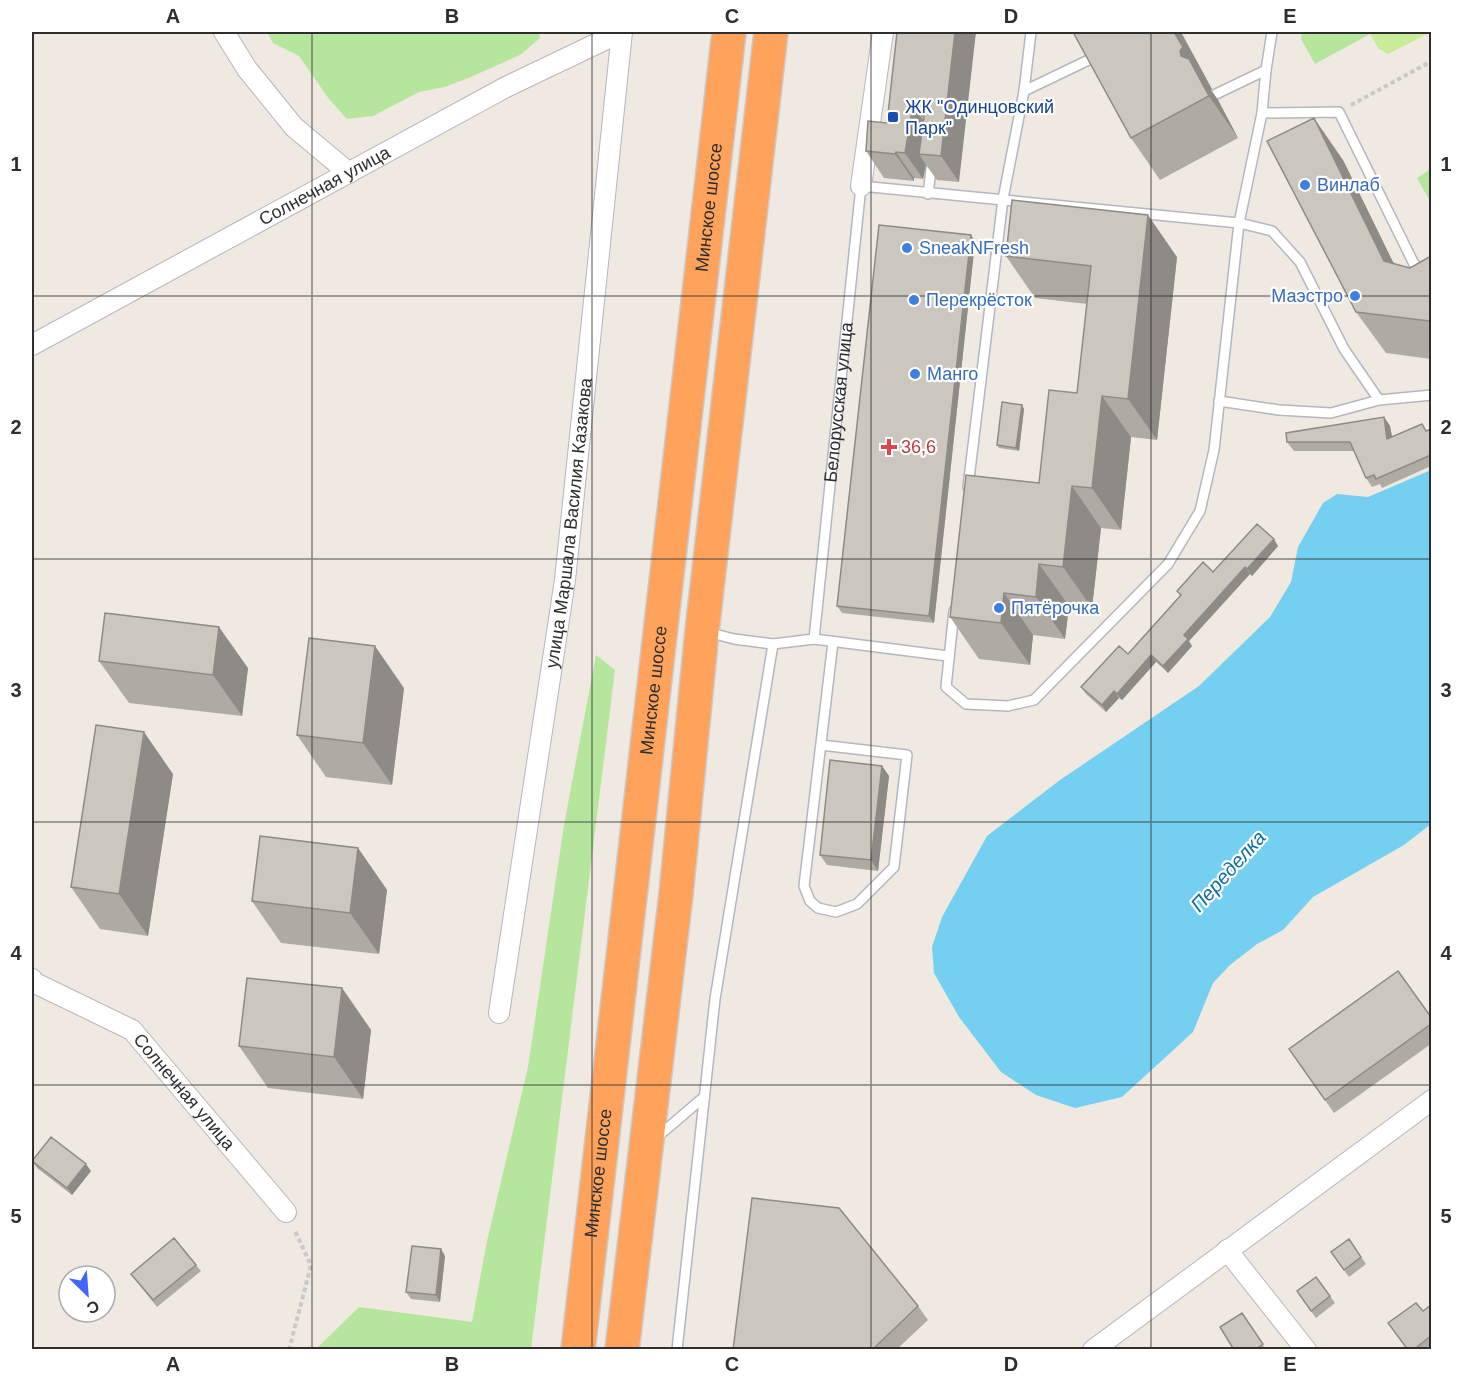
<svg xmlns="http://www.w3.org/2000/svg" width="1463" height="1381" font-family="Arial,sans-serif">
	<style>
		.green { fill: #b6e59e }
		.pitch { fill: #c9ec9a }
		.water { fill: #75cff0 }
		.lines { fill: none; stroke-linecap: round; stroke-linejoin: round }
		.lane-casing { stroke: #b4b7c1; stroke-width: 12 }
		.street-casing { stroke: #b4b7c1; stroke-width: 22 }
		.highway-casing { stroke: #c9c9c9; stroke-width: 36 }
		.path { stroke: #c9c9c9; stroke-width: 4; stroke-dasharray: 4.5 3; stroke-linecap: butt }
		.lane { stroke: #fff; stroke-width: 9 }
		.street { stroke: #fff; stroke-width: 20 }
		.highway { stroke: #ffa35c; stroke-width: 33 }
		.wall { fill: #afaba4 }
		.shaded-wall { fill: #8e8b86 }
		.building { fill: #cbc7bf; stroke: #8e8b86; stroke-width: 1.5 }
		.grid { fill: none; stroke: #2e2e2e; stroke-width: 1.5; stroke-opacity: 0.55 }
		.transit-dot { fill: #1a4fb4; stroke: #fff; stroke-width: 2 }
		.shop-dot { fill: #3f7fe0; stroke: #fff; stroke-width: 2 }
		.health-dot { fill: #e0444e; stroke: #fff; stroke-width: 2 }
		.labels { text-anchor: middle; stroke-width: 4.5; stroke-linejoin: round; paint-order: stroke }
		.transit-label { font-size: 18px; fill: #164399; stroke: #fff; text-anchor: start }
		.shop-label { font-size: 18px; fill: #366cbe; stroke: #fff; text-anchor: start }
		.street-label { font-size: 18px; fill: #2e2e2e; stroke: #fff }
		.health-label { font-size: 18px; fill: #be3a42; stroke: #fff; text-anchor: start }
		.water-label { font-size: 20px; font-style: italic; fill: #0d6fa3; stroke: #fff }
		.neatline { fill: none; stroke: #2e2e2e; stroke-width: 2 }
		.grid-label { font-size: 20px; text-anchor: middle; font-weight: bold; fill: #2e2e2e }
	</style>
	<rect width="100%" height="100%" fill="#efe9e1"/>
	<!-- green -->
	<path class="green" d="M267,32H539L540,38L520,55L473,76L445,87L419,92L373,116L347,119L329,99L299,56L273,43Z
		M1302,32H1369L1370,34L1315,64L1301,39Z
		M1431,169V203L1417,178Z
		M596,655L615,670L531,1349H316L359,1307L472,1322L487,1241L528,1067L564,825Z"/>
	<!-- pitch -->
	<path class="pitch" d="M1369,32H1431L1388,54L1378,48Z"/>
	<!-- water -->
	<path class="water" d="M1431,470V824L1404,845L1313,897L1283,930L1257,944L1230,965L1213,983L1193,1032L1122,1097L1075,1108L1036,1095L1001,1072L959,1017L934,973L932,947L942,917L987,836L1060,780L1199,686L1270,617L1291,582L1298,547L1323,503L1337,494L1368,497Z"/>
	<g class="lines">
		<!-- lane casing -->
		<g class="lane-casing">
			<g id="lane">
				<path d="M1024,91L1099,55"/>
				<path d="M1216,94L1266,70"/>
				<path d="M1262,113L1339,112L1414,264L1432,275"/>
				<path d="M928,194L932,161"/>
				<path d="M1219,401L1279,410L1331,413L1379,400"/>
				<path d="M968,487L1003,199L1024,91L1031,32"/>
				<path d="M954,611L946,687L966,704L1008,706L1034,700L1168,564L1200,511L1214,450L1239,223L1262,113L1266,70L1272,32"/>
				<path d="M707,632L734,639L773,644L814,639L948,656"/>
				<path id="s1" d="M814,639L861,186L1239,223L1272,231L1300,262L1344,349L1379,400L1432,395"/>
				<path d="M821,745L907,755L894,867L857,904L836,912L818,908L810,901L804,886L833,642"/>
				<path d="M656,1138L704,1097"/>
				<path d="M677,1350L715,999L773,644"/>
			</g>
		</g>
		<!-- street casing -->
		<g class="street-casing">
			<g id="street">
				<path d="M224,32L247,69L294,127L349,173"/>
				<path d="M861,186L883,32"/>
				<path id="s2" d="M32,345L506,87L621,32"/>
				<path id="s3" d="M32,979L33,982L132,1030L286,1212"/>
				<path id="s4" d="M499,1013L565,580L622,32"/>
				<path d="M1227,1250L1306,1350"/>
				<path d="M1093,1350L1432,1100"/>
			</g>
		</g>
		<!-- highway casing -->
		<g class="highway-casing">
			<g id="highway">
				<path id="s5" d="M578,1350L729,32"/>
				<path d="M622,1350L676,894L702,631L771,32"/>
			</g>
		</g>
		<!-- path -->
		<path class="path" d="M1351,105L1432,61
			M289,1350L311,1265L294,1229"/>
		<!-- lane -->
		<use href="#lane" class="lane"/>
		<!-- street -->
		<use href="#street" class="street"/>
		<!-- highway -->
		<use href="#highway" class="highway"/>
	</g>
	<!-- wall -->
	<path class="wall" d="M897,32L959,182L937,180L926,165L923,179L914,178V181L884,178L866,151L887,123Z
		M1212,89L1211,90L1218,100L1238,138L1160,180L1131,138Z
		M1343,160L1394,264L1410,268L1431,256V359L1386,353L1356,312Z
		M971,235L975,242L934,623L842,613L837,606Z
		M1006,256L1177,257L1157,440L1131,437L1121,530L1101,528L1092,608L1069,606L1065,639L1033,635L1030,665L979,659L950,617L1039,483L1077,393L1087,304L1035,298Z
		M1022,405L1024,409L1019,451L999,448L997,445Z
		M1384,417L1390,426L1392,437L1427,431L1431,429V466L1382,488L1380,484L1372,487L1366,478L1354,451H1294L1287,442Z
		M1278,546L1252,576L1250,574L1189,641L1192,646L1168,673L1156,662L1122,700L1119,698L1106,712L1086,694L1081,687L1128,654L1181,596L1177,591L1213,572Z
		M99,661L248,668L242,716L129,703Z
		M404,688L392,785L326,777L297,735Z
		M882,766L889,776L878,871L827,865L820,855Z
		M173,774L148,936L100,929L71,887Z
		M358,848L387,890L379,954L281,943L252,901Z
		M342,988L371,1030L363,1099L268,1088L239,1046Z
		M1431,1017V1044L1334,1113L1289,1049Z
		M32,1161L91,1171L72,1195L37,1168Z
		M1349,1239L1366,1264L1349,1277L1331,1252Z
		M445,1256L440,1302L411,1299L406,1292Z
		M196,1265L201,1271L157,1307L131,1274Z
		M1316,1277L1335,1303L1316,1318L1297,1291Z
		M1431,1305V1346L1427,1350H1408L1423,1311Z
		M918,1306L928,1320L896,1350H733Z
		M1242,1313L1266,1350H1234Z"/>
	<!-- shaded-wall -->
	<path class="shaded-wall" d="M955,32H976L959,182L941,156Z
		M1174,32H1181L1212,89L1211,90L1218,100L1238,138L1181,56Z
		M916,110L934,137L919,154L926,165L923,179L905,153L911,116Z
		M1314,118L1343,160L1413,303L1384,261Z
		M896,152L914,178V181L895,154Z
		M1148,215L1177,257L1157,440L1128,399Z
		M971,235L975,242L934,623L929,616Z
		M1102,396L1131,437L1121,530L1092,488Z
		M1022,405L1024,409L1019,451L1016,448Z
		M1384,417L1390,426L1394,448L1387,439Z
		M1072,486L1101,528L1092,608L1063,567Z
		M1274,539L1278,546L1252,576L1247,569Z
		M1039,564L1069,606L1065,639L1036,597Z
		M1245,567L1250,574L1189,641L1192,646L1168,673L1163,666L1184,635Z
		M1004,593L1033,635L1030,665L1001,623Z
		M219,627L248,668L242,716L213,675Z
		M375,646L404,688L392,785L363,743Z
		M1151,655L1156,662L1122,700L1117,694Z
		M1114,691L1119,698L1106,712L1102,705Z
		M144,732L173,774L148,936L119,894Z
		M882,766L889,776L878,871L871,860Z
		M358,848L387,890L379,954L350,913Z
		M342,988L371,1030L363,1099L334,1057Z
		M86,1164L91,1171L72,1195L67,1188Z
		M441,1249L445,1256L440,1302L436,1295Z"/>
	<!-- building -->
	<path class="building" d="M897,32H955L941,156L919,154L924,117L922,112L916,110L911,116L905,153L896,152L895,154L866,151L868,121L887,123Z
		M1073,32H1174L1183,47L1180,51L1181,56L1189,59L1209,96L1131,138Z
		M1314,118L1384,261L1410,268L1431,256V319L1429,321L1356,312L1267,141Z
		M1012,200L1148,215L1128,399L1102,396L1092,488L1072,486L1063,567L1039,564L1036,597L1004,593L1001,623L950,617L966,475L1039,483L1049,390L1077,393L1091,266L1006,256Z
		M879,225L971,235L929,616L837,606Z
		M1002,402L1022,405L1016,448L997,445Z
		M1384,417L1387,439L1422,424L1426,431L1431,429V455L1376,479L1374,475L1366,478L1350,442H1287L1286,433Z
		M1257,524L1274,539L1247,569L1245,567L1184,635L1188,639L1163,666L1151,655L1117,694L1114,691L1102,705L1081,687L1119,646L1128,654L1181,595L1177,591L1203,562L1213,572Z
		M105,613L219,627L213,675L99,661Z
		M309,638L375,646L363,743L297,735Z
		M96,725L144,732L119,894L71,887Z
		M830,760L882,766L871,860L820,855Z
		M260,836L358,848L350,913L252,901Z
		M1398,971L1431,1017V1024L1325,1100L1289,1049Z
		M247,978L342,988L334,1057L239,1046Z
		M51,1137L86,1164L67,1188L32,1161Z
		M752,1198L839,1208L918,1306L872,1350H733Z
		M174,1238L196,1265L153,1300L131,1274Z
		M1349,1239L1361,1257L1344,1270L1331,1252Z
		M412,1246L441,1249L436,1295L406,1292Z
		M1316,1277L1330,1296L1311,1311L1297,1291Z
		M1416,1303L1423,1311L1431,1305V1336L1413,1350H1408L1388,1323Z
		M1242,1313L1263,1344L1255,1350H1234L1220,1327Z"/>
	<!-- grid -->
	<path class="grid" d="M312,32V1350M592,32V1350M871,32V1350M1151,32V1350M32,296H1432M32,559H1432M32,822H1432M32,1085H1432"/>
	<!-- markers -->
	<rect class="transit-dot" x="887" y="111" width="12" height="12" rx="3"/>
	<g class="shop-dot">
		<circle cx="1305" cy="185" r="6"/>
		<circle cx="907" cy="248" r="6"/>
		<circle cx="1355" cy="296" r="6"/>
		<circle cx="914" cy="300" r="6"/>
		<circle cx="915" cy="374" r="6"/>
		<circle cx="999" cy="608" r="6"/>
	</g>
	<path class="health-dot" d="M886 438h6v6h6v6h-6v6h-6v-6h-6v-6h6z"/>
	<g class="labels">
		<!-- transit labels -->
		<g class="transit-label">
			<text x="905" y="113">ЖК "Одинцовский<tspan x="905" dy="21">Парк"</tspan></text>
		</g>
		<!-- shop labels -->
		<g class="shop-label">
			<text x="1317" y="191">Винлаб</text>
			<text x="919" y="254">SneakNFresh</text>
			<text x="1343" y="302" text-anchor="end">Маэстро</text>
			<text x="926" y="306">Перекрёсток</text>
			<text x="927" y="380">Манго</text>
			<text x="1011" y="614">Пятёрочка</text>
		</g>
		<!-- street labels -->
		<g class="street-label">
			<text dy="6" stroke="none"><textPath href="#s2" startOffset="333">Солнечная улица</textPath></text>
			<text dy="6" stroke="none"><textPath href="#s5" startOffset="1150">Минское шоссе</textPath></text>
			<text dy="6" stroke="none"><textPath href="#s1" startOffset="238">Белорусская улица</textPath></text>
			<text dy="6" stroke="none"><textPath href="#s4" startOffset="495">улица Маршала Василия Казакова</textPath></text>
			<text dy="6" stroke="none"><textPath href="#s5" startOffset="664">Минское шоссе</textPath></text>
			<text dy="6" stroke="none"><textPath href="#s3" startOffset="194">Солнечная улица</textPath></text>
			<text dy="6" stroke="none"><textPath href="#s5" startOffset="178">Минское шоссе</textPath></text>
		</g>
		<!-- health labels -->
		<g class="health-label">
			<text x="901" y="453">36,6</text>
		</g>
		<!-- water labels -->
		<g class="water-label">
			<text transform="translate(1228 871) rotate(-48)" y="7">Переделка</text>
		</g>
	</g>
	<!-- border -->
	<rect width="1463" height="1381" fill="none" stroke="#ffffff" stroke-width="66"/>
	<!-- north arrow -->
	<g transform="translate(87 1294) rotate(155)"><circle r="28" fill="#ffffff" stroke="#ababab" stroke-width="1.5"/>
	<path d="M0-4.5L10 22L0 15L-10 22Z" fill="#4264fb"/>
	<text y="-9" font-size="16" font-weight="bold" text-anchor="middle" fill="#2e2e2e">С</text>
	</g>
	<rect x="33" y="33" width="1397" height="1315" class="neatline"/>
	<g class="grid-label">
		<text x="173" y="23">A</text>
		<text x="452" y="23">B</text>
		<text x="732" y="23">C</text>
		<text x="1011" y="23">D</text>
		<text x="1290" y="23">E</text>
		<text x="16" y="171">1</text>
		<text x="1446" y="171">1</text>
		<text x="16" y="434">2</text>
		<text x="1446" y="434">2</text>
		<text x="16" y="697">3</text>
		<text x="1446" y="697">3</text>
		<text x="16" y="960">4</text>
		<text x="1446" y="960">4</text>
		<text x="16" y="1223">5</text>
		<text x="1446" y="1223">5</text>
		<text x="173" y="1371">A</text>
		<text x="452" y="1371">B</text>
		<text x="732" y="1371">C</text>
		<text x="1011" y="1371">D</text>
		<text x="1290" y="1371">E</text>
	</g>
</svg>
